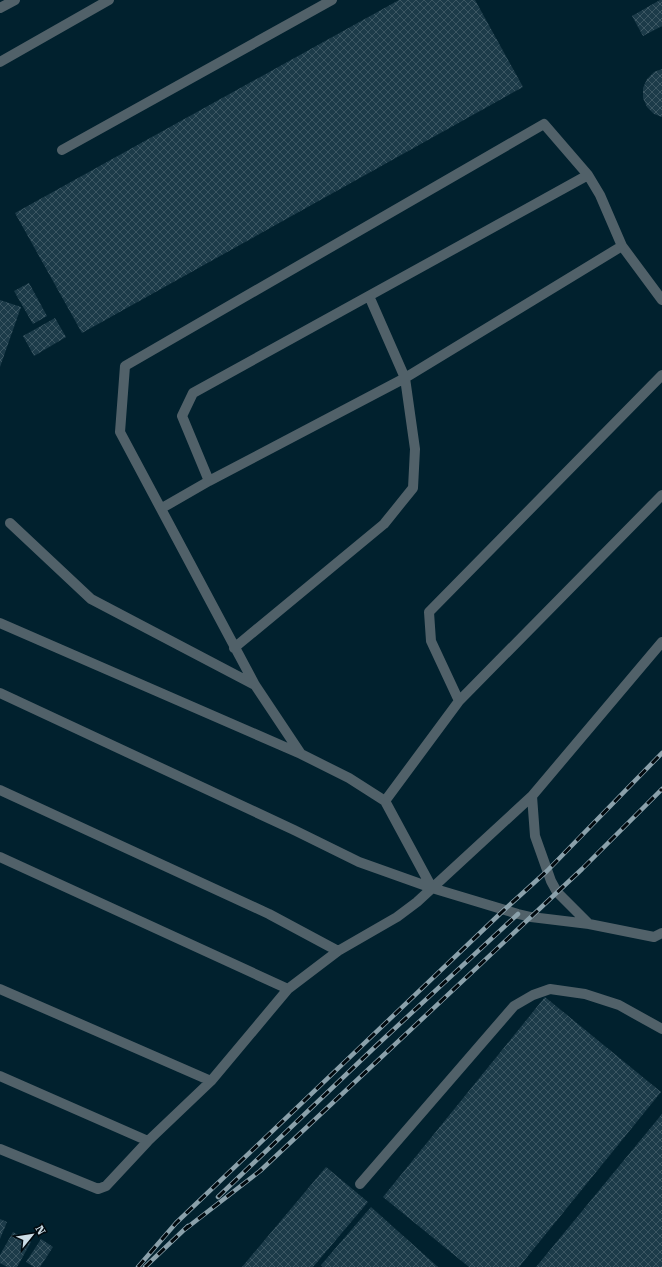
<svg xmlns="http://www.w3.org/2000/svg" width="662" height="1267" font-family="'Roboto Serif',serif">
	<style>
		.building { fill: url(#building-cross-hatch) }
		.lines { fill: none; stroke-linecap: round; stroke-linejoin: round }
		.lane { stroke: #516169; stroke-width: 10 }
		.rail-casing { stroke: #8ba1ab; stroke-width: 4.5 }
		.rail { stroke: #01090e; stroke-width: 3; stroke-dasharray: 9; stroke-linecap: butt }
	</style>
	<defs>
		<pattern id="building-cross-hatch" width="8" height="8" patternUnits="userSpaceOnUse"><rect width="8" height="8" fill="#1c3b49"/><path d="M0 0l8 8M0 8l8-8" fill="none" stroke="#3c5763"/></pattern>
	</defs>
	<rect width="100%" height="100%" fill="#01212e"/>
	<!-- building -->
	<path class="building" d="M399,0H475L523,87L82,333L15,213Z
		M660,0H662V26L643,36L632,16Z
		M662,69V117L654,114L647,107L643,98V88L647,79L654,72Z
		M29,283L47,316L33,324L14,291Z
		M0,300L21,307L0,367Z
		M55,318L66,337L34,356L23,336Z
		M545,997L661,1092L519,1267H469L383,1197Z
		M662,1114V1267H536Z
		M326,1167L368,1202L313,1267H242Z
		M371,1207L438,1267H323L321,1265Z
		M0,1219L7,1222L0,1239Z
		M13,1232L31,1242L17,1267H7L0,1263V1255Z
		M41,1239L53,1247L40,1267H34L26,1262Z"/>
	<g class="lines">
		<!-- lane -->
		<path class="lane" d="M0,8L15,0
			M0,62L109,0
			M62,150L332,0
			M209,481L182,416L193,393L588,175L600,195L622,246L662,300
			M162,508L209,481L405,378L622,246
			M10,523L91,599L255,685
			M0,623L301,754
			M234,648L384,524L413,488L415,449L405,378L369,296
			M0,693L294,830L359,862L432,888L518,914L531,917L589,924L654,937L662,933
			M459,701L431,641L429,612L662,375
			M0,790L269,914L338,951L397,917L417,902L532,796L662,642
			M532,796L535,836L551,881L557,892L589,924
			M385,801L459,701L662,495
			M0,857L288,989
			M432,888L385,801L349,778L301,754L255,685L120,432L125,366L544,124L588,175
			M0,989L211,1081
			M0,1076L148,1141
			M0,1149L98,1189L106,1186L148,1141L211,1081L288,989L338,951
			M360,1184L514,1006L533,995L550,989L585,994L619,1005L662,1029"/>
		<!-- rail casing -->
		<g class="rail-casing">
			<path id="rail" d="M218,1197L377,1045L518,914
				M184,1230L260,1171L582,869L662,789
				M138,1267L176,1223L504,910L547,871L662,753
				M145,1267L188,1226"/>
		</g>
		<!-- rail -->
		<use href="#rail" class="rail"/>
	</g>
	<!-- north arrow -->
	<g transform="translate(32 1235) rotate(60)" stroke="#01090e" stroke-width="3" paint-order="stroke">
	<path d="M0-3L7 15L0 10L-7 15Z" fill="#cbdce5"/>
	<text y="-6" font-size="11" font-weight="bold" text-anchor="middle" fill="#cbdce5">N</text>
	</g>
</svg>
